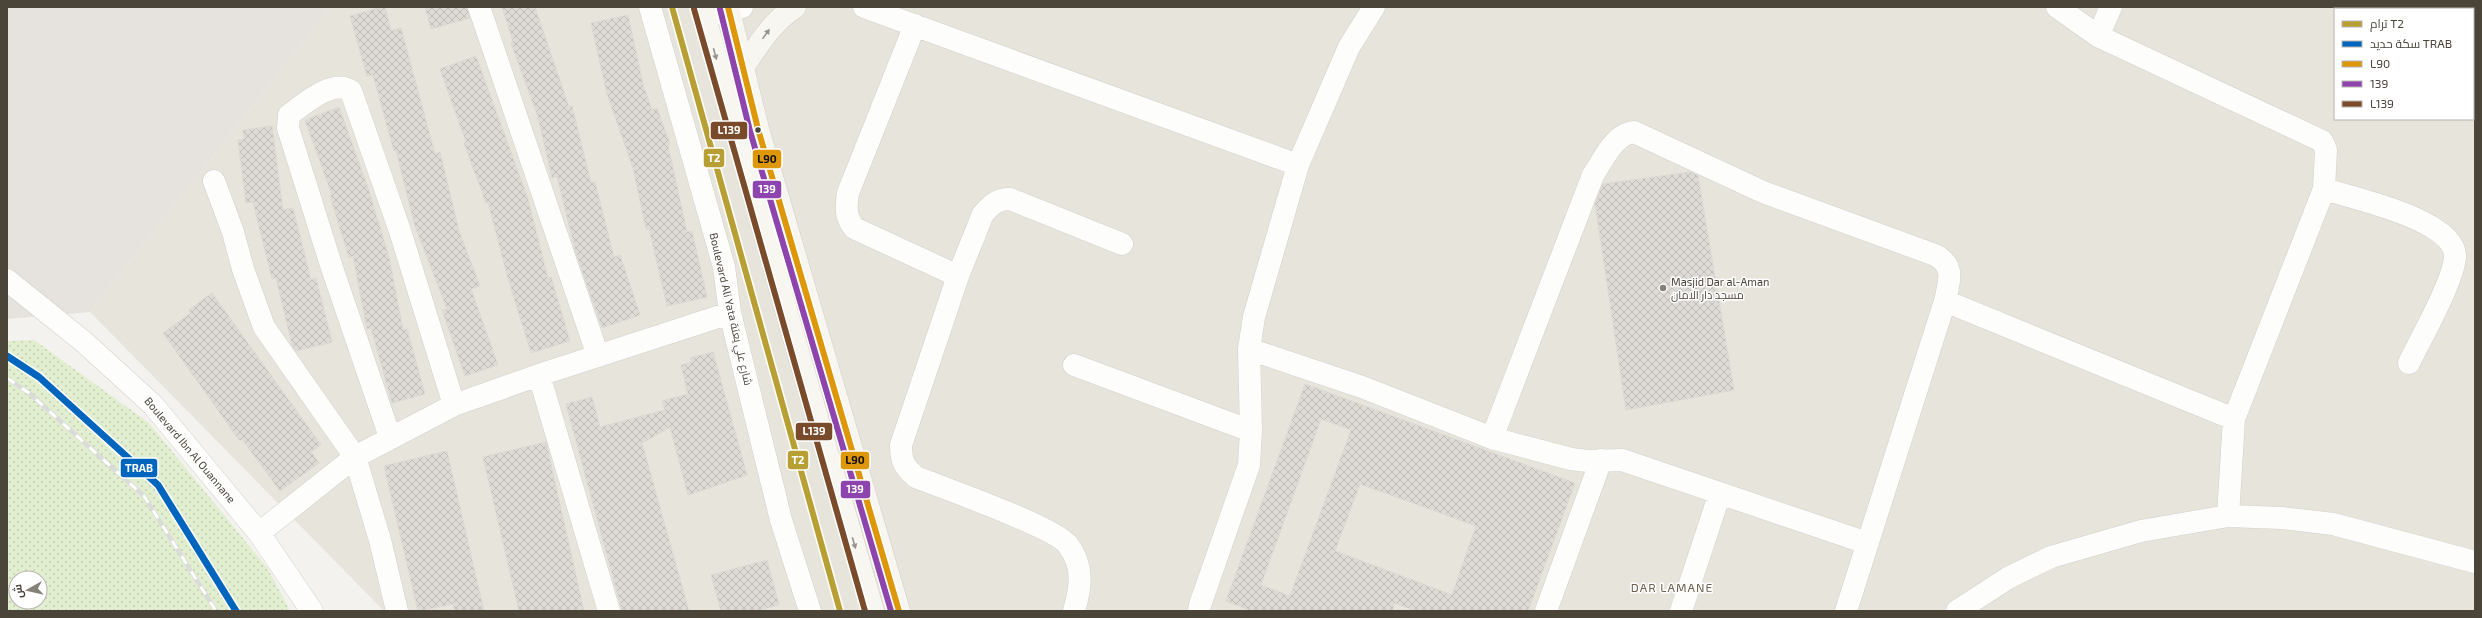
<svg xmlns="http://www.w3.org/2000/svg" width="2482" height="618" font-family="'Exo 2',Cairo,sans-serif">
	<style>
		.residential { fill: #e7e4dc; fill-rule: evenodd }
		.industrial { fill: #e6e2de }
		.grass { fill: url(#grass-dots); fill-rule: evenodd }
		.building { fill: url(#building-cross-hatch); stroke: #dcd9d4; fill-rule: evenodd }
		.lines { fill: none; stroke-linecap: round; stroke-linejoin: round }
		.minor-casing { stroke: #d2d0cb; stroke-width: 23 }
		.secondary-casing { stroke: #d3cfc5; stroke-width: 23 }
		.minor { stroke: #fdfdfc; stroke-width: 22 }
		.secondary { stroke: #f7f6f1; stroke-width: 22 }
		.rail-casing { stroke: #dbdbda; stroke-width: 4.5 }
		.rail { stroke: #fff; stroke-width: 3; stroke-dasharray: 9; stroke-linecap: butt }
		.bus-1-casing { stroke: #fff; stroke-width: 9 }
		.bus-2-casing { stroke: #fff; stroke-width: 9 }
		.bus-3-casing { stroke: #fff; stroke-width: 9 }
		.bus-1 { stroke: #dd9709; stroke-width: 6 }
		.bus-2 { stroke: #8e44ad; stroke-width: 6 }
		.bus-3 { stroke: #7a4b2a; stroke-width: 6 }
		.rail-1-casing { stroke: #fff; stroke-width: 10 }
		.rail-1 { stroke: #0065bd; stroke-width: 7 }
		.tram-1-casing { stroke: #fff; stroke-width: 9 }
		.tram-1 { stroke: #b79f33; stroke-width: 6 }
		.oneway { fill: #98948c }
		.bus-dot { fill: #4b4439; stroke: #fff; stroke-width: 1.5 }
		.poi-dot { fill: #868178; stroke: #fff; stroke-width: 1.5 }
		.labels { text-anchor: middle; stroke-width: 3; stroke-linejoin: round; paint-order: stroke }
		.poi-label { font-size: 11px; fill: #4b4439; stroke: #fff; text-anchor: start }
		.street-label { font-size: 11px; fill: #4b4439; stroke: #fff }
		.neighbourhood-label { font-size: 12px; letter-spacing: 1px; fill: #6e6250; stroke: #fff }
		.line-badge { stroke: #fff; stroke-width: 1.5 }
		.badge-label { font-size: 11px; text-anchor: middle; font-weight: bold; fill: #fff }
		.pale-badge-label { font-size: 11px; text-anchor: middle; font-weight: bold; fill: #111 }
	</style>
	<defs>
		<pattern id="grass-dots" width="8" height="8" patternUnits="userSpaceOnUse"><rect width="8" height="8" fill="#e1eecf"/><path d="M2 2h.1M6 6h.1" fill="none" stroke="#c3cdb2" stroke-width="1.8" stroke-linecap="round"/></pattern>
		<pattern id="building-cross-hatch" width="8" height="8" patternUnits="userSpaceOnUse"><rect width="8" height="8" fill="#dedbd6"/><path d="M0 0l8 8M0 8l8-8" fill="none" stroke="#c0bdb8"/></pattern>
	</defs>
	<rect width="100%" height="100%" fill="#f4f2ee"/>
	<!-- residential -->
	<path class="residential" d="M331,7H2475V611H384L90,312ZM2335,9H2473V119H2335Z"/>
	<!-- industrial -->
	<path class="industrial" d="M7,7H331L90,312L7,319Z"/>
	<!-- grass -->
	<path class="grass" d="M34,340L149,423L268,569L290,611H7V341ZM16,578H40V602H16Z"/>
	<!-- building -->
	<path class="building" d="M382,7H385L391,31L401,28L435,154L440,152L459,231L480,286L471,289L498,365L465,376L442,310L447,309L415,226L396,150L394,151L373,75L367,76L350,16Z
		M425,7H467L470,18L431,29Z
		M502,7H535L569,107L572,106L591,183L595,182L614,257L620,255L640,315L602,328L576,253L557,176L552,178L538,117L511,43L513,42Z
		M628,15L643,84L652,110L657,108L670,144L668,145L687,232L692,231L707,297L667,306L649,229H646L633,168L607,94L591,23Z
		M476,56L528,199L548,278L551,277L570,341L531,353L507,275L488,202L486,203L464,143L466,142L440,69Z
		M339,107L369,191L389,257L403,330L407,329L425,394L392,403L371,328L367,329L353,256L349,258L330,196L332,195L305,120Z
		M272,126L283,210L293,208L311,280L316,278L332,342L296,351L292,345L276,278L272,279L253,202L246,203L238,140L244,139L243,130Z
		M1691,172L1698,176L1734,390L1626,410L1595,203L1603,184Z
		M212,293L321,445L311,452L319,463L280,491L242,439L240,441L163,333L191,313L189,310Z
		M713,352L747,475L688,495L670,427L642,443L689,611H622L566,404L592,397L600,427L665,410L662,401L688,394L681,365L692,362L690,358Z
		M1305,384L1575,483L1528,611H1416L1394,603L1393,611H1252L1226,601ZM1321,419L1351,430L1290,596L1261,585ZM1360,484L1476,526L1452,595L1335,551Z
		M546,442L584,611H519L483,457Z
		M447,451L484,611H455L453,604L418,611L384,466Z
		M767,560L779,605L756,611H721L711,575Z"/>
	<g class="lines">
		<!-- minor casing -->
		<g class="minor-casing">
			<path id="minor" d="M479,7L598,356
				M650,7L724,267L730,313L781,520L810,611
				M864,7L1298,165
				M2057,7L2098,36L2322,141L2326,150L2324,189L2234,419L2228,516
				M2406,9L2407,7
				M705,16L742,7
				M915,25L848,193C846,207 845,216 854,228L958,276
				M2098,36L2111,7
				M2473,72L2475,73
				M214,181L233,232L243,269L264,327L355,457L380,540L397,611
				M2324,189C2352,198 2457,220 2455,257C2454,280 2420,340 2409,363
				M7,280L84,342L153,405L259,533L312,611
				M1945,301L2234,419
				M1249,349L1362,387L1492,438L1571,459L1588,461L1622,460L1867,543
				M1074,365L1251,431
				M539,375L609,611
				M390,437L332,268L288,128L289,115C304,104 333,78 351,91L400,231L454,405
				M1492,438L1593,175C1604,159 1614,134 1634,132L1763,192L1935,255C1956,266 1949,282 1945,301L1846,611
				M259,533L355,457L454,405L539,375L730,313
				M1074,611C1081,587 1084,566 1068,545C1055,527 943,488 916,477C904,467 901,461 901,445L958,276L983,214C992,204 997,199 1010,199L1122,244
				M1199,611L1200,605L1249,465L1251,431L1249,349L1254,317L1298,165L1349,47L1374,7
				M1546,611L1601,460
				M1681,611L1720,493
				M1957,611L2008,578L2051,557L2141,531L2228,516L2282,518L2333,524L2475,562"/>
		</g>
		<!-- secondary casing -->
		<g class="secondary-casing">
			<path id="secondary" d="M702,7L790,324L873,611
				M728,7L758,129L899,611
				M744,66C759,44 772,22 795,7"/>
		</g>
		<!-- minor -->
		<use href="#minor" class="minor"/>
		<!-- secondary -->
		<use href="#secondary" class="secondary"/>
		<!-- rail casing -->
		<g class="rail-casing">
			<path id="rail" d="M7,378L29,393L144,496L216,611"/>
		</g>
		<!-- rail -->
		<use href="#rail" class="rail"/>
		<!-- bus-1 casing -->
		<g class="bus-1-casing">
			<path id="bus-1" d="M728,7L758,129L899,611"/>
		</g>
		<!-- bus-2 casing -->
		<g class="bus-2-casing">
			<path id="bus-2" d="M720,9L750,131L891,611"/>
		</g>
		<!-- bus-3 casing -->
		<g class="bus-3-casing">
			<path id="bus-3" d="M694,9L865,611"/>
		</g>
		<!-- bus-1 -->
		<use href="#bus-1" class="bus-1"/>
		<!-- bus-2 -->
		<use href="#bus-2" class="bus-2"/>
		<!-- bus-3 -->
		<use href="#bus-3" class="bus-3"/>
		<!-- rail-1 casing -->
		<g class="rail-1-casing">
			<path id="rail-1" d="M7,356L39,377L158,485L236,611"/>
		</g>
		<!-- rail-1 -->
		<use href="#rail-1" class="rail-1"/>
		<!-- tram-1 casing -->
		<g class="tram-1-casing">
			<path id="tram-1" d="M672,7L840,611"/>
		</g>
		<!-- tram-1 -->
		<use href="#tram-1" class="tram-1"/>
	</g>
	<!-- one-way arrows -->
	<defs><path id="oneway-solid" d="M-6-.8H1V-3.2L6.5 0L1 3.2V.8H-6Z"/></defs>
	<g class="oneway">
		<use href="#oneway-solid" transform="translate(766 34) rotate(-54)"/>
		<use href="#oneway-solid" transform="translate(715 54) rotate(75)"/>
		<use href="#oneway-solid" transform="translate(854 543) rotate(74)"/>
	</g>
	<!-- markers -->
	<circle class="bus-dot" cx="758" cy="130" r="3.5"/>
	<circle class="poi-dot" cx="1663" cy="288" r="4"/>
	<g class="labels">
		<!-- poi labels -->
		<g class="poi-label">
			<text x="1671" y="286">Masjid Dar al-Aman<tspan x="1671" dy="13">مسجد دار الامان</tspan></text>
		</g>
		<!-- street labels -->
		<g class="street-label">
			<text transform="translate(731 309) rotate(77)" y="4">Boulevard Ali Yata شارع علي يعتة</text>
			<text transform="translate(190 450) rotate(50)" y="4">Boulevard Ibn Al Ouannane</text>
		</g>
		<!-- neighbourhood labels -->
		<g class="neighbourhood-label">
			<text x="1672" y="592">DAR LAMANE</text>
		</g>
	</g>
	<g class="line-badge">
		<rect x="710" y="121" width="38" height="19" rx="4" fill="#7a4b2a"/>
		<rect x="703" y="148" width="22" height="20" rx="4" fill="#b79f33"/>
		<rect x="752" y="149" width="30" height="20" rx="4" fill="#dd9709"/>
		<rect x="752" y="180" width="30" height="19" rx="4" fill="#8e44ad"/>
		<rect x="795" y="422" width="38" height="19" rx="4" fill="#7a4b2a"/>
		<rect x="787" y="450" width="22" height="20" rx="4" fill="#b79f33"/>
		<rect x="840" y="451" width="30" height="19" rx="4" fill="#dd9709"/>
		<rect x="120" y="458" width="38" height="20" rx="4" fill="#0065bd"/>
		<rect x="840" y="480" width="31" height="19" rx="4" fill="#8e44ad"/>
	</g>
	<g class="badge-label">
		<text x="729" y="134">L139</text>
		<text x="714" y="162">T2</text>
		<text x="767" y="193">139</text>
		<text x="814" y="435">L139</text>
		<text x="798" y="464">T2</text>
		<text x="139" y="472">TRAB</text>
		<text x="855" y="493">139</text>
	</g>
	<g class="pale-badge-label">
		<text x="767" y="163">L90</text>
		<text x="855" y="464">L90</text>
	</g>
	<!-- border -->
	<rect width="2482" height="618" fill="none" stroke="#4b4439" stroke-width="16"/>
	<!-- legend -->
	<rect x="2334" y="8" width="140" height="112" fill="#ffffff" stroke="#b7b4b0"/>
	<rect x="2342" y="21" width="20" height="6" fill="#b79f33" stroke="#b7b4b0"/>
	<text x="2370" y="28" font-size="12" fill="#4b4439">ترام T2</text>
	<rect x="2342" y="41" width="20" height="6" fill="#0065bd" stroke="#b7b4b0"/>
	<text x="2370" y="48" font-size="12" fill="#4b4439">سكة حديد TRAB</text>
	<rect x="2342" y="61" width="20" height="6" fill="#dd9709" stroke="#b7b4b0"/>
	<text x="2370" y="68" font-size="12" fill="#4b4439">L90</text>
	<rect x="2342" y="81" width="20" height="6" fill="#8e44ad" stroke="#b7b4b0"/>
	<text x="2370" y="88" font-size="12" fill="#4b4439">139</text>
	<rect x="2342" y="101" width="20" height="6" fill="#7a4b2a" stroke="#b7b4b0"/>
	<text x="2370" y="108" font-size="12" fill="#4b4439">L139</text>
	<!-- north arrow -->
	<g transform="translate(28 590) rotate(262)"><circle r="19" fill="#ffffff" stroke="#b7b4b0"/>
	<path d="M0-3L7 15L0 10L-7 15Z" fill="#868178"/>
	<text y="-6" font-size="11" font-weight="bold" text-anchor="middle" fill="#4b4439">ش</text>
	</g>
</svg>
